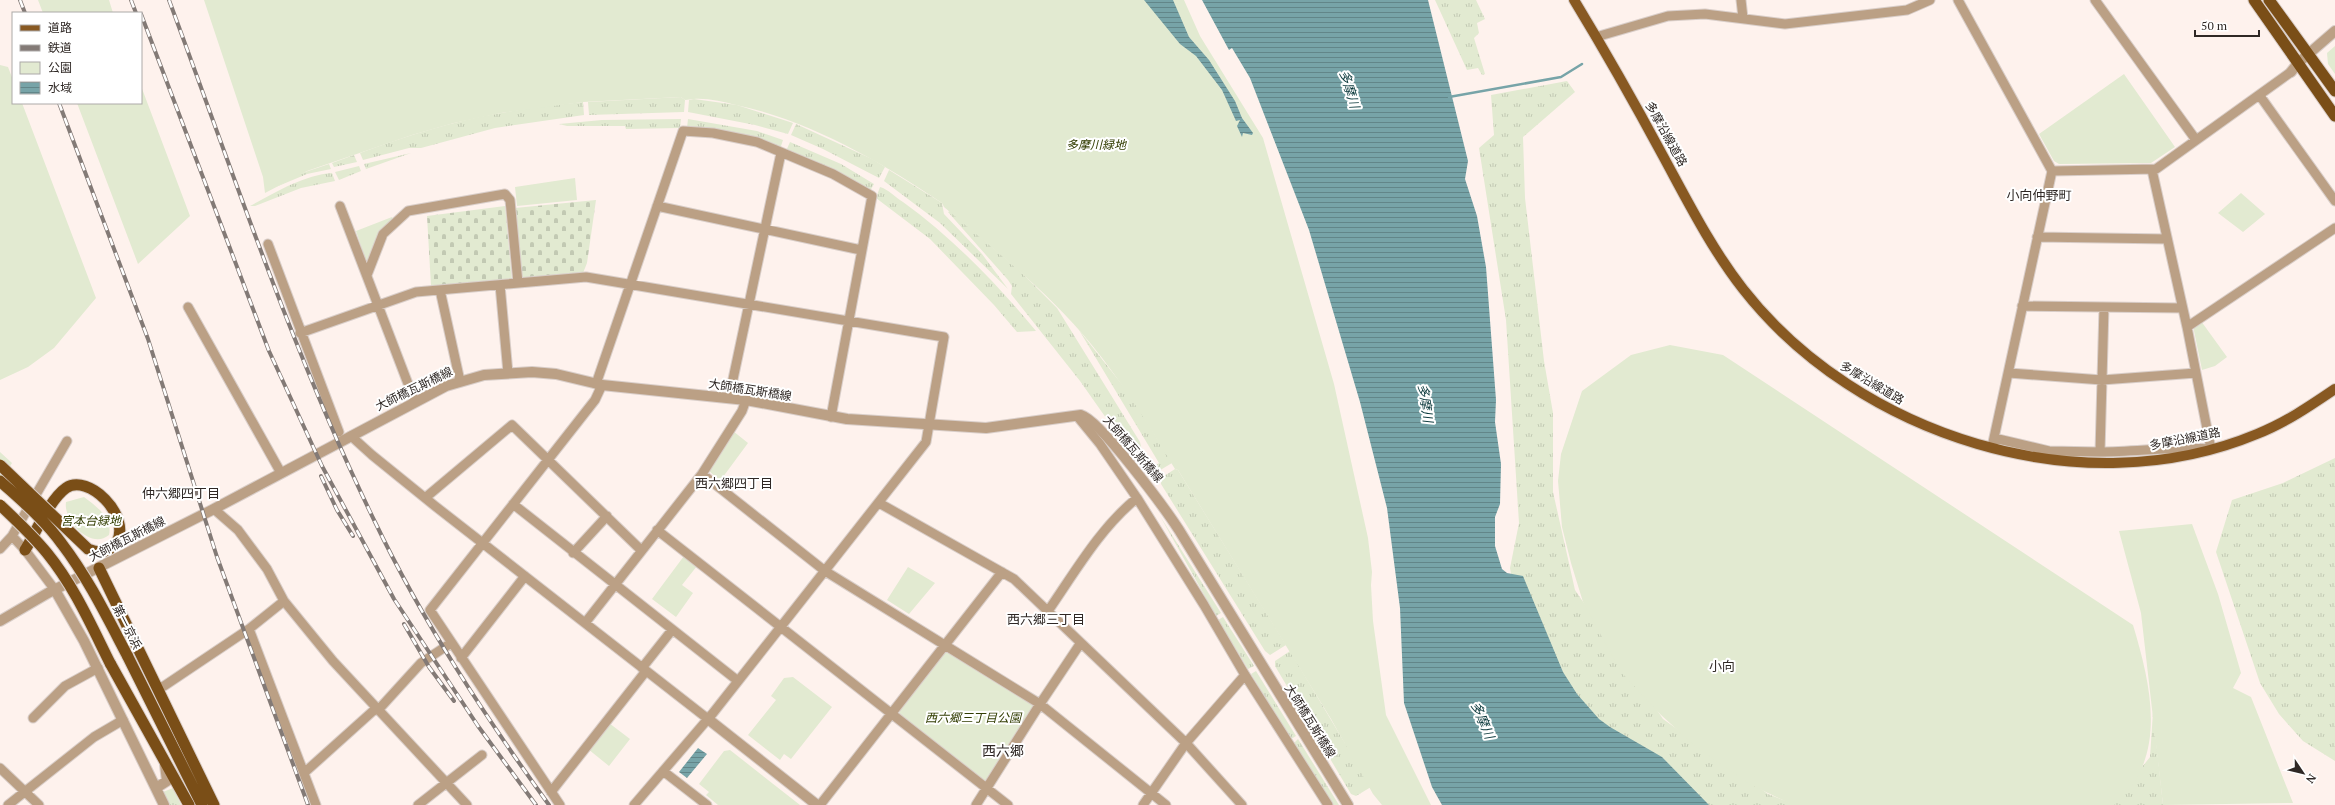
<svg xmlns="http://www.w3.org/2000/svg" width="2335" height="805" font-family="'PT Serif','Noto Sans JP',serif">
	<style>
		.grass { fill: url(#grass-tufts) }
		.cemetery { fill: url(#cemetery-stones) }
		.park { fill: #e2ead1 }
		.water { fill: url(#water-rules) }
		.lines { fill: none; stroke-linecap: round; stroke-linejoin: round }
		.stream { stroke: #77a4a8; stroke-width: 2.5 }
		.minor-casing { stroke: #d9cec9; stroke-width: 11 }
		.tertiary-casing { stroke: #d9cec9; stroke-width: 12 }
		.primary-casing { stroke: #d9cec9; stroke-width: 12 }
		.trunk-casing { stroke: #d9cec9; stroke-width: 13 }
		.minor { stroke: #bba085; stroke-width: 9 }
		.tertiary { stroke: #bba085; stroke-width: 10 }
		.primary { stroke: #885922; stroke-width: 10 }
		.trunk { stroke: #7a4e17; stroke-width: 11 }
		.rail-casing { stroke: #837a76; stroke-width: 4 }
		.rail { stroke: #fff; stroke-width: 2.5; stroke-dasharray: 8; stroke-linecap: butt }
		.trunk-bridge-casing { stroke: #d9cec9; stroke-width: 13; stroke-linecap: butt }
		.trunk-bridge { stroke: #7a4e17; stroke-width: 11 }
		.labels { text-anchor: middle; stroke-width: 4; stroke-linejoin: round; paint-order: stroke }
		.street-label { font-size: 12px; fill: #2f2825; stroke: #fff }
		.park-label { font-size: 12px; font-style: italic; fill: #323d02; stroke: #fff }
		.water-label { font-size: 13px; font-style: italic; fill: #09373a; stroke: #fff }
		.neighbourhood-label { font-size: 13px; fill: #2f2825; stroke: #fff }
		.quarter-label { font-size: 14px; fill: #2f2825; stroke: #fff }
	</style>
	<defs>
		<pattern id="grass-tufts" width="24" height="20" patternUnits="userSpaceOnUse"><rect width="24" height="20" fill="#e2ead1"/><path d="M3 7l-1-3M5 7V3M7 7l1-3M15 17l-1-3M17 17v-4M19 17l1-3" fill="none" stroke="#c2c9b3"/></pattern>
		<pattern id="cemetery-stones" width="16" height="16" patternUnits="userSpaceOnUse"><rect width="16" height="16" fill="#e2ead1"/><path d="M2 7V4a2 2 0 0 1 4 0v3zM10 15v-3a2 2 0 0 1 4 0v3z" fill="#c2c9b3"/></pattern>
		<pattern id="water-rules" width="6" height="5" patternUnits="userSpaceOnUse"><rect width="6" height="5" fill="#77a4a8"/><path d="M0 2.5h6" fill="none" stroke="#628689"/></pattern>
	</defs>
	<rect width="100%" height="100%" fill="#fef2ed"/>
	<!-- grass -->
	<path class="grass" d="M1435,0H1476L1485,19L1477,23L1479,33L1474,38L1485,74L1482,75L1478,68L1467,70Z
		M1567,81L1575,92L1523,137L1525,198L1544,361L1553,413V492L1575,590L1663,719L1768,794L1796,805H1607L1522,637L1510,568L1519,523L1506,320L1479,148L1494,135L1491,95Z
		M681,97L685,100L684,112L589,115L588,102Z
		M694,99L737,105L793,123L788,134L755,125L688,112L689,100Z
		M583,102L584,115L495,128L421,148H409L363,160L360,153C406,136 453,121 501,113C528,108 556,105 583,102Z
		M681,119L680,128L626,129L625,126H567L559,124L602,120Z
		M688,119L757,131L783,140L780,149L687,128Z
		M796,124L872,159L885,167L879,178L823,149L791,135Z
		M790,142L841,164L874,184L870,191L786,151Z
		M411,153L366,169L364,164Z
		M354,155L357,162L334,167L332,163Z
		M329,164L331,169L307,174L276,187L299,174Z
		M359,166L361,171L339,180L335,172Z
		M889,170L942,203L944,214L982,254L1008,289L940,223L884,181Z
		M332,173L335,181L301,188L255,206H250C274,193 304,175 332,173Z
		M880,187C888,189 896,198 903,202C953,238 997,284 1036,331L1017,332L994,305L930,239L876,198Z
		M950,211L1019,270L1057,308L1140,442L1142,451L1139,453L1136,448L1130,452L1080,381L1011,294L1012,286L1008,280L948,212Z
		M1079,330L1131,396L1172,463L1157,472L1149,470L1159,463Z
		M2335,458V761L2303,741L2279,714L2260,683L2216,552L2232,500L2283,483Z
		M1175,469L1178,470L1286,645L1270,655L1265,651L1161,484V478Z
		M1160,516L1221,613L1216,616Z
		M1223,617L1254,666L1248,669L1218,620Z
		M1290,651L1371,787L1356,796L1351,794L1275,666V661Z
		M1256,671L1296,736L1291,739L1251,674Z
		M2153,712L2163,805H2112L2150,757Z
		M1298,739L1339,805H1333L1294,743Z
		M173,788L181,805H169L163,792Z"/>
	<!-- cemetery -->
	<path class="cemetery" d="M596,200L587,263L583,273L521,279L515,208Z
		M505,206L512,280L431,286L427,216Z"/>
	<!-- park -->
	<path class="park" d="M38,0H109L113,13H43Z
		M204,0H1184L1200,36L1263,138L1334,384L1368,538L1372,572L1371,585L1373,621L1386,715L1431,805H1382L1373,794L1331,719L1178,470L1175,469C1149,426 1123,383 1091,344C1048,292 995,250 944,207L942,203C881,162 809,120 736,105C724,102 707,98 694,99C690,99 689,100 685,100L681,97L583,102L501,113L454,123L412,135L307,171L265,193L263,177Z
		M2335,46V74L2328,64L2327,53Z
		M0,65L8,67L13,80V103H22L96,298L54,348L28,367L0,380Z
		M2124,74L2175,147L2151,163L2059,164L2054,161L2039,134Z
		M141,86L190,216L138,264L77,103H141Z
		M575,178L577,200L517,206L515,187Z
		M2241,193L2265,214L2243,232L2218,213Z
		M392,217L393,219L367,264L356,231Z
		M2201,321L2227,357L2215,366L2202,370L2193,326Z
		M1670,345L1723,355L2133,625C2151,685 2169,759 2114,805H1793L1751,785L1695,746L1660,714L1623,674L1614,659L1583,602L1571,563L1562,527L1558,481L1561,454L1582,391L1631,355Z
		M733,431L748,443L720,481L708,470Z
		M0,452L12,463L0,483Z
		M84,497C96,506 113,518 109,535C91,550 63,521 66,502Z
		M2192,524L2218,594L2241,673L2233,688L2251,697L2293,803L2163,805L2141,613L2119,531Z
		M684,556L697,566L682,585L693,593L676,617L652,599Z
		M908,567L935,583L909,614L887,600Z
		M949,652L1032,703L1033,708L987,781L983,782L899,714L900,709L945,653Z
		M793,677L832,707L791,759L784,754L780,760L748,735L776,700L771,696L784,678Z
		M609,723L630,739L609,766L588,749Z
		M730,750L800,805H718L706,795L709,792L699,784L724,751Z"/>
	<!-- water -->
	<path class="water" d="M1144,0H1173L1189,37L1209,60L1235,101L1242,118L1253,133L1252,135L1243,133L1242,137L1237,126L1240,120L1236,121L1222,90L1196,56L1180,44Z
		M1202,0H1428L1468,161L1465,179L1477,216L1486,267L1496,400L1495,422L1501,464L1500,504L1495,517V546L1502,569L1507,573L1523,576L1563,672L1577,694L1599,719L1610,727L1662,757L1709,805H1442L1432,787L1404,703L1400,608L1387,508L1360,402L1309,230L1250,78L1232,48L1229,50Z
		M698,748L707,754L687,778L679,772Z"/>
	<g class="lines">
		<!-- stream -->
		<path class="stream" d="M1449,97L1561,77L1582,64"/>
		<!-- minor casing -->
		<g class="minor-casing">
			<path id="minor" d="M1741,0L1743,18
				M1958,0L2052,171
				M2095,0L2196,140
				M1596,37L1668,16L1705,14L1785,24L1907,10L1930,0
				M2260,96L2335,201
				M2152,170L2187,327L2335,228
				M340,206L415,402
				M657,206L861,250
				M2037,237L2167,239
				M268,244L339,432
				M367,275L383,234L408,211L505,194L510,200L518,283
				M500,285L508,373
				M440,290L460,381
				M2022,306L2182,308
				M188,307L281,473
				M2104,307L2100,452C2137,452 2175,446 2211,449L2187,327
				M300,333L416,292L586,277L944,337L926,442L713,713L634,805
				M2009,373L2102,380L2196,373
				M596,384L683,131L713,133L757,142L833,174L872,196L831,417
				M729,398L781,153
				M1077,416L1100,444L1137,498L1204,605L1245,675L1328,805
				M351,436L372,455L435,506L708,719
				M1994,438L2049,451L2100,452
				M1992,447L2052,171L2156,169L2291,72
				M702,474L825,571L1040,704L1166,805
				M425,498L512,425L641,550
				M879,503L1014,579L1186,743L1242,805
				M513,504L738,681
				M214,509L238,530L267,569L284,601L333,661L467,805
				M657,530L1008,805
				M12,536L25,550L55,590
				M0,549L12,536L67,441
				M573,553L607,516
				M1048,611C1075,572 1100,528 1137,498
				M585,623L702,474L742,411L746,400
				M249,629L316,805
				M461,658L525,576
				M642,668L672,630
				M158,688L164,686L249,629L284,601
				M33,718L65,686L98,668
				M0,768L39,805
				M663,771L707,805
				M304,773L373,711L380,708L421,663L451,643
				M551,792L646,671
				M8,805L94,737L123,720
				M418,805L482,755
				M560,805L430,610L595,400L602,385
				M820,805L1002,572
				M976,805L1040,704L1080,644
				M1143,805L1186,743L1245,675"/>
		</g>
		<!-- tertiary casing -->
		<g class="tertiary-casing">
			<path id="tertiary" d="M2291,72L2298,63L2335,31
				M55,590L84,641L164,805
				M0,621L48,593L210,511L446,386L484,375L532,372L556,374L602,385L746,400L847,419L986,428L1081,415C1100,420 1166,510 1179,530L1348,805
				M708,719L817,805
				M156,788L167,781L165,765"/>
		</g>
		<!-- primary casing -->
		<g class="primary-casing">
			<path id="primary" d="M1574,0C1605,51 1635,104 1663,156C1688,202 1711,248 1743,289C1858,436 2082,507 2257,434C2285,423 2310,406 2335,389"/>
		</g>
		<!-- trunk casing -->
		<g class="trunk-casing">
			<path id="trunk" d="M2254,0L2335,116
				M2269,0L2335,91
				M25,550C35,534 50,499 66,488C88,473 131,515 117,542
				M99,568L214,805
				M127,655L202,805
				M110,663L189,805"/>
		</g>
		<!-- minor -->
		<use href="#minor" class="minor"/>
		<!-- tertiary -->
		<use href="#tertiary" class="tertiary"/>
		<!-- primary -->
		<use href="#primary" class="primary"/>
		<!-- trunk -->
		<use href="#trunk" class="trunk"/>
		<!-- rail casing -->
		<g class="rail-casing">
			<path id="rail" d="M20,0L25,13
				M131,0L136,13
				M169,0C234,175 293,354 375,522C423,622 484,715 549,805
				M141,14L269,351L322,466L394,599L478,726L536,805
				M59,103L148,339L217,557L308,805
				M321,476L337,510L353,536
				M404,624L429,667L454,701"/>
		</g>
		<!-- rail -->
		<use href="#rail" class="rail"/>
		<!-- trunk-bridge casing -->
		<g class="trunk-bridge-casing">
			<path id="trunk-bridge" d="M0,465L88,549C100,554 109,553 117,542
				M0,481C22,501 45,520 62,544C88,578 107,617 127,655
				M0,505C17,521 33,536 47,553C74,586 91,625 110,663"/>
		</g>
		<!-- trunk-bridge -->
		<use href="#trunk-bridge" class="trunk-bridge"/>
	</g>
	<g class="labels">
		<!-- street labels -->
		<g class="street-label">
			<text transform="translate(1666 134) rotate(61)" y="4">多摩沿線道路</text>
			<text transform="translate(1872 383) rotate(31)" y="4">多摩沿線道路</text>
			<text transform="translate(414 389) rotate(-26)" y="4">大師橋瓦斯橋線</text>
			<text transform="translate(750 390) rotate(9)" y="4">大師橋瓦斯橋線</text>
			<text transform="translate(2185 439) rotate(-11)" y="4">多摩沿線道路</text>
			<text transform="translate(1133 449) rotate(49)" y="4">大師橋瓦斯橋線</text>
			<text transform="translate(127 539) rotate(-27)" y="4">大師橋瓦斯橋線</text>
			<text transform="translate(127 627) rotate(63)" y="4">第一京浜</text>
			<text transform="translate(1310 721) rotate(58)" y="4">大師橋瓦斯橋線</text>
		</g>
		<!-- park labels -->
		<g class="park-label">
			<text x="1096" y="149">多摩川緑地</text>
			<text x="91" y="525">宮本台緑地</text>
			<text x="973" y="722">西六郷三丁目公園</text>
		</g>
		<!-- water labels -->
		<g class="water-label">
			<text transform="translate(1350 89) rotate(73)" y="5">多摩川</text>
			<text transform="translate(1426 403) rotate(82)" y="5">多摩川</text>
			<text transform="translate(1483 720) rotate(67)" y="5">多摩川</text>
		</g>
		<!-- neighbourhood labels -->
		<g class="neighbourhood-label">
			<text x="2039" y="200">小向仲野町</text>
			<text x="734" y="488">西六郷四丁目</text>
			<text x="181" y="498">仲六郷四丁目</text>
			<text x="1046" y="624">西六郷三丁目</text>
			<text x="1722" y="671">小向</text>
		</g>
		<!-- quarter labels -->
		<g class="quarter-label">
			<text x="1003" y="756">西六郷</text>
		</g>
	</g>
	<!-- legend -->
	<rect x="12" y="12" width="130" height="92" fill="#ffffff" stroke="#aca9a8"/>
	<rect x="20" y="25" width="20" height="6" fill="#885922" stroke="#aca9a8"/>
	<text x="48" y="32" font-size="12" fill="#2f2825">道路</text>
	<rect x="20" y="45" width="20" height="6" fill="#837a76" stroke="#aca9a8"/>
	<text x="48" y="52" font-size="12" fill="#2f2825">鉄道</text>
	<rect x="20" y="62" width="20" height="12" fill="#e2ead1" stroke="#aca9a8"/>
	<text x="48" y="72" font-size="12" fill="#2f2825">公園</text>
	<rect x="20" y="82" width="20" height="12" fill="url(#water-rules)" stroke="#aca9a8"/>
	<text x="48" y="92" font-size="12" fill="#2f2825">水域</text>
	<!-- north arrow -->
	<g transform="translate(2303 773) rotate(125)" stroke="#ffffff" stroke-width="3" paint-order="stroke">
	<path d="M0-3L7 15L0 10L-7 15Z" fill="#2f2825"/>
	<text y="-6" font-size="11" font-weight="bold" text-anchor="middle" fill="#2f2825">N</text>
	</g>
	<!-- scale -->
	<path d="M2195 30v6h64v-6" fill="none" stroke="#2f2825" stroke-width="2"/>
	<text x="2201" y="30" font-size="12" fill="#2f2825" stroke="#ffffff" stroke-width="3" paint-order="stroke">50 m</text>
</svg>
